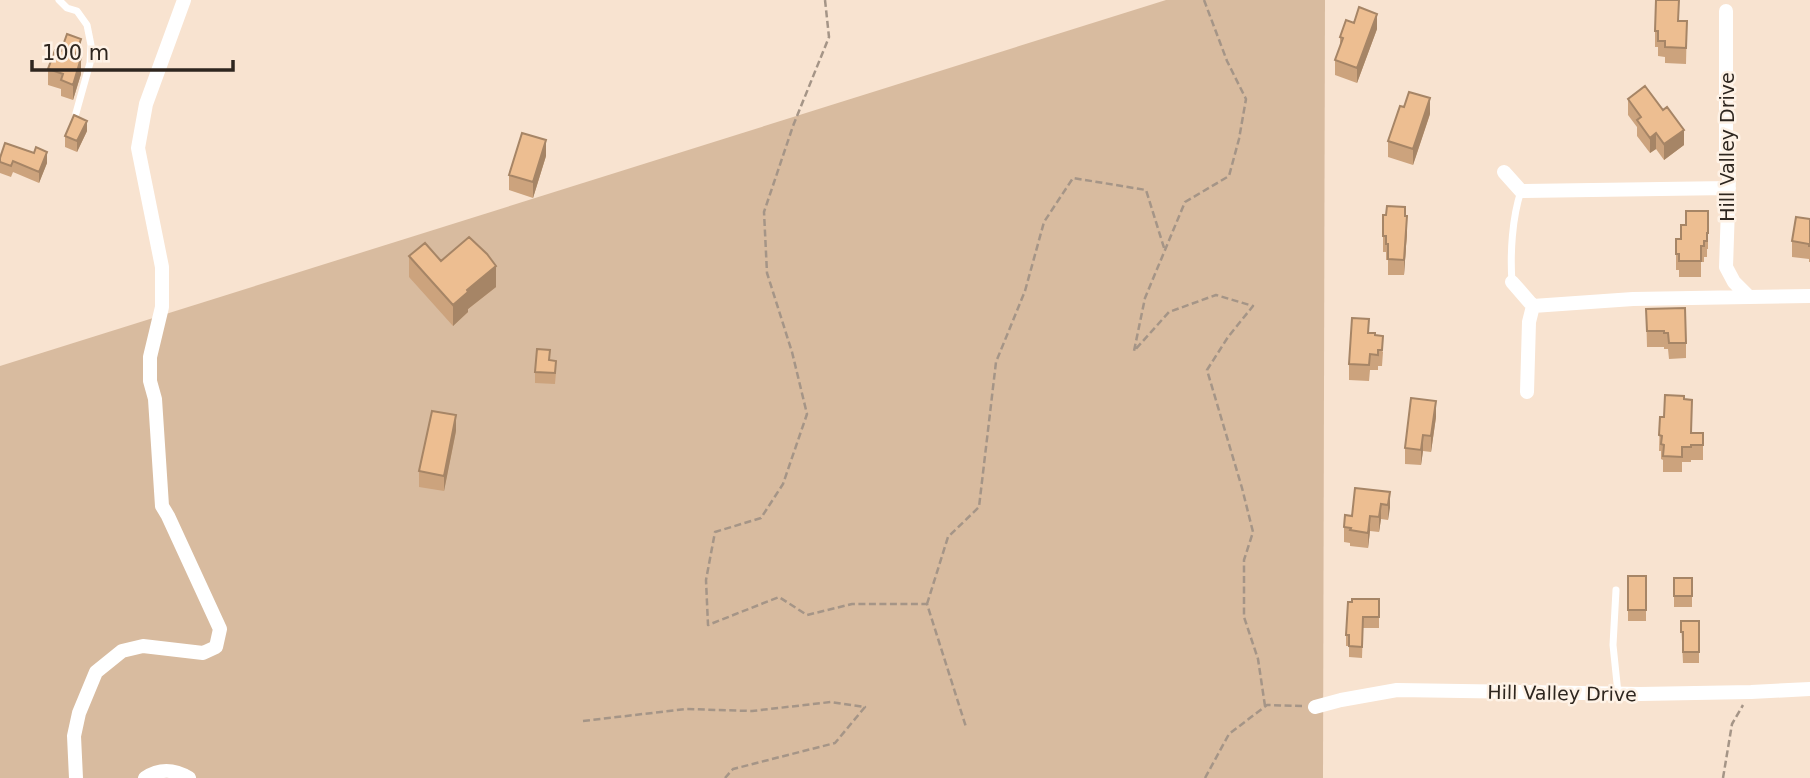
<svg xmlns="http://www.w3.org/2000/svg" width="1810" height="778" font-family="'DejaVu Sans',sans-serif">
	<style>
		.green { fill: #d8bb9f }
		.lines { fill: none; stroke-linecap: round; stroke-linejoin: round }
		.path { stroke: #a59587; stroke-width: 2.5; stroke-dasharray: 7 3.5; stroke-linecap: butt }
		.service { stroke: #fff; stroke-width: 7 }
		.minor { stroke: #fff; stroke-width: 14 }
		.wall { fill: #cca37d }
		.shaded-wall { fill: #a68566 }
		.building { fill: #edbe91; stroke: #a68566; stroke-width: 2 }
		.labels { text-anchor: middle; stroke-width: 5; stroke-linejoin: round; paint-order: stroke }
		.street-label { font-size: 19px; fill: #2e261f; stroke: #fef2e6 }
	</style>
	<rect width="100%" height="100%" fill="#f8e3d0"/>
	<!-- green -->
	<path class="green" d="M1166,0H1325L1323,778H0V366Z"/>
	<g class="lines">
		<!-- path -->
		<path class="path" d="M825,0L829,37L793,126L764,212L767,273L792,352L807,414L783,484L761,518L715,532L706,580L708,625L779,597L807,615L852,604H927L966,727
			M1204,0L1227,61L1246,99L1239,139L1229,176L1185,202L1145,298L1134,351L1169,312L1216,295L1253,306L1228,337L1207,370L1242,488L1253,532L1244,560V617L1258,659L1265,706
			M927,604L948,537L979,507L996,362L1025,291L1044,222L1073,178L1146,190L1165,251
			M583,721L686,709L752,711L831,702L865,707L835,743L733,769L725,778
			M1205,778L1229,734L1267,705L1302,706
			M1723,778L1732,724L1743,705"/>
		<!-- service -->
		<path class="service" d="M59,0L67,8L77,11L87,25L91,45L90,63L76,113
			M1512,282C1510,254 1512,218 1521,191
			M1616,590L1613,645L1618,693"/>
		<!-- minor -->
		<path class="minor" d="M1726,11V156L1729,178L1726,267L1734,282L1749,297L1810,296
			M1504,172L1521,191L1729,188
			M1512,282L1533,306
			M1533,306L1633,299L1749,297
			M1527,392L1529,322L1533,306
			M1315,707L1341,700L1397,690L1640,694L1751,692L1810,689
			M76,778L74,736L79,713L96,672L122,651L143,646L203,653L216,647L220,629L168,516L162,506L155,399L150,381V357L162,307V267L138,148L146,104L184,0
			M145,778C160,768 174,769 189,778"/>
	</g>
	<!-- wall -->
	<path class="wall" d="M1678,21H1687L1686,64L1665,63V57L1658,56V47H1655V31Z
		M1354,23L1377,29L1357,83L1335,75V60L1340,46V37Z
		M81,55L80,57L81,74L73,100L61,96V89L48,85V69Z
		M1628,99L1684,145L1664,160L1656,149L1650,153L1637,136V127L1628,115Z
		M1430,114L1413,165L1388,157V141Z
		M87,131L77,152L65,147V136Z
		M34,153L47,163L39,183L13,172L11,177L0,173V158Z
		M546,156L533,198L509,190V175Z
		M1708,211V249H1707V257H1704V262H1701V277H1679V270H1676V239H1681L1686,225Z
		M1405,216L1407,232L1404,275H1388V260H1386V252H1383V236Z
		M1810,219V262H1809V259L1792,257V241Z
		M409,256L441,261L496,287L468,309V312L453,326L409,277Z
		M1646,309L1686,343V358L1669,359L1668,349H1664V347H1647Z
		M1369,333L1383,352L1382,366H1378V370H1370L1369,381L1349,380V364Z
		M550,360L556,372L555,384L535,383V372Z
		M1684,399L1692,433H1703V460H1691V462H1682V472H1663V460L1661,459V451H1659L1660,417H1664Z
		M1436,417L1431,452L1423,451L1421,465L1405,464V448Z
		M456,431L444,491L419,487V471Z
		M1390,492L1388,520L1381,519L1379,532L1370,531L1368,548L1350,546V543L1344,542V527L1352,516Z
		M1628,576H1646V621H1628Z
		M1674,578H1692V607H1674Z
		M1379,599V628H1363L1362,658L1349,657V646H1346V635Z
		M1681,621H1699V663H1683Z"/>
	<!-- shaded-wall -->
	<path class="shaded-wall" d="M1377,14V29L1357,83V68Z
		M81,39V55L75,71V56Z
		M81,58V74L73,100V85Z
		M1430,98V114L1413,165V149Z
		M87,121V131L77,152V141Z
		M1684,130V145L1664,160V144Z
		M1656,133V149L1650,153V138Z
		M546,140V156L533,198V182Z
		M47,152V163L39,183V172Z
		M1407,216V232L1404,275V260Z
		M496,266V287L468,309V312L453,326V305L467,290Z
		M1436,401V417L1431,452V436Z
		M456,415V431L444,491V476Z
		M1423,435V451L1421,465V450Z
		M1390,492V508L1388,520V505Z
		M1381,504V519L1379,532V517Z
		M1370,516V531L1368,548V533Z"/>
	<!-- building -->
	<path class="building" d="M1656,0H1679L1678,21H1687L1686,48L1665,47V41H1658V31H1655Z
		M1359,7L1377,14L1357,68L1335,60L1343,38L1340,37L1346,20L1354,23Z
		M67,34L81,39L75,56L81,58L73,85L61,80L63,74L48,69L55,50L61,51Z
		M1645,86L1663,110L1667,107L1684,130L1664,144L1656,133L1650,138L1637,120L1641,117L1628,99Z
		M1409,92L1430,98L1413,149L1388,141L1400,106L1404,107Z
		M74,115L87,121L77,141L65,136Z
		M522,133L546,140L533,182L509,175Z
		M5,143L34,153L36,147L47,152L39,172L13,161L11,166L0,162V158Z
		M1387,206L1405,207V216H1407L1404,260L1388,259V244H1386V236H1383V215H1386Z
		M1686,211H1708V233H1707V241H1704V246H1701V261H1679V254H1676V239H1681V225H1686Z
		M1796,217L1810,219V246H1809V244L1792,241Z
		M469,237L487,254L496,266L467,290L468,292L453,305L409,256L425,243L441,261Z
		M1685,308L1686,343H1669L1668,333H1664V331H1647L1646,309Z
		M1352,318L1369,319L1368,333H1375V335L1383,336L1382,350H1378V355L1370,354L1369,365L1349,364Z
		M537,349L550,350L549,360L556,361L555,373L535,372Z
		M1665,395L1684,396V399L1692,400L1691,433H1703V445H1691V447H1682V457L1663,456L1664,445L1661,444L1662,436L1659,435L1660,417H1664Z
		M1411,398L1436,401L1431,436L1423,435L1421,450L1405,448Z
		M432,411L456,415L444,476L419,471Z
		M1355,488L1390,492L1388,505L1381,504L1379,517L1370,516L1368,533L1350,530L1351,528L1344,527L1345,515L1352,516Z
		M1628,576H1646V610H1628Z
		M1674,578H1692V596H1674Z
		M1352,599H1379V617H1363L1362,647L1349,646V635H1346L1348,602H1352Z
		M1681,621H1699V652H1683V632H1681Z"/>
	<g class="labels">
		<!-- street labels -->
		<g class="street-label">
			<text transform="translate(1727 147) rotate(-90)" y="7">Hill Valley Drive</text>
			<text transform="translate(1562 693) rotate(1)" y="7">Hill Valley Drive</text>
		</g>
	</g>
	<!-- scale -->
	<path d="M32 60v10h201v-10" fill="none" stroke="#2e261f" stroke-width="3.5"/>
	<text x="42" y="60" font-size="21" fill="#2e261f" stroke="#fef2e6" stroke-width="5" paint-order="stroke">100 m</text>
</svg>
